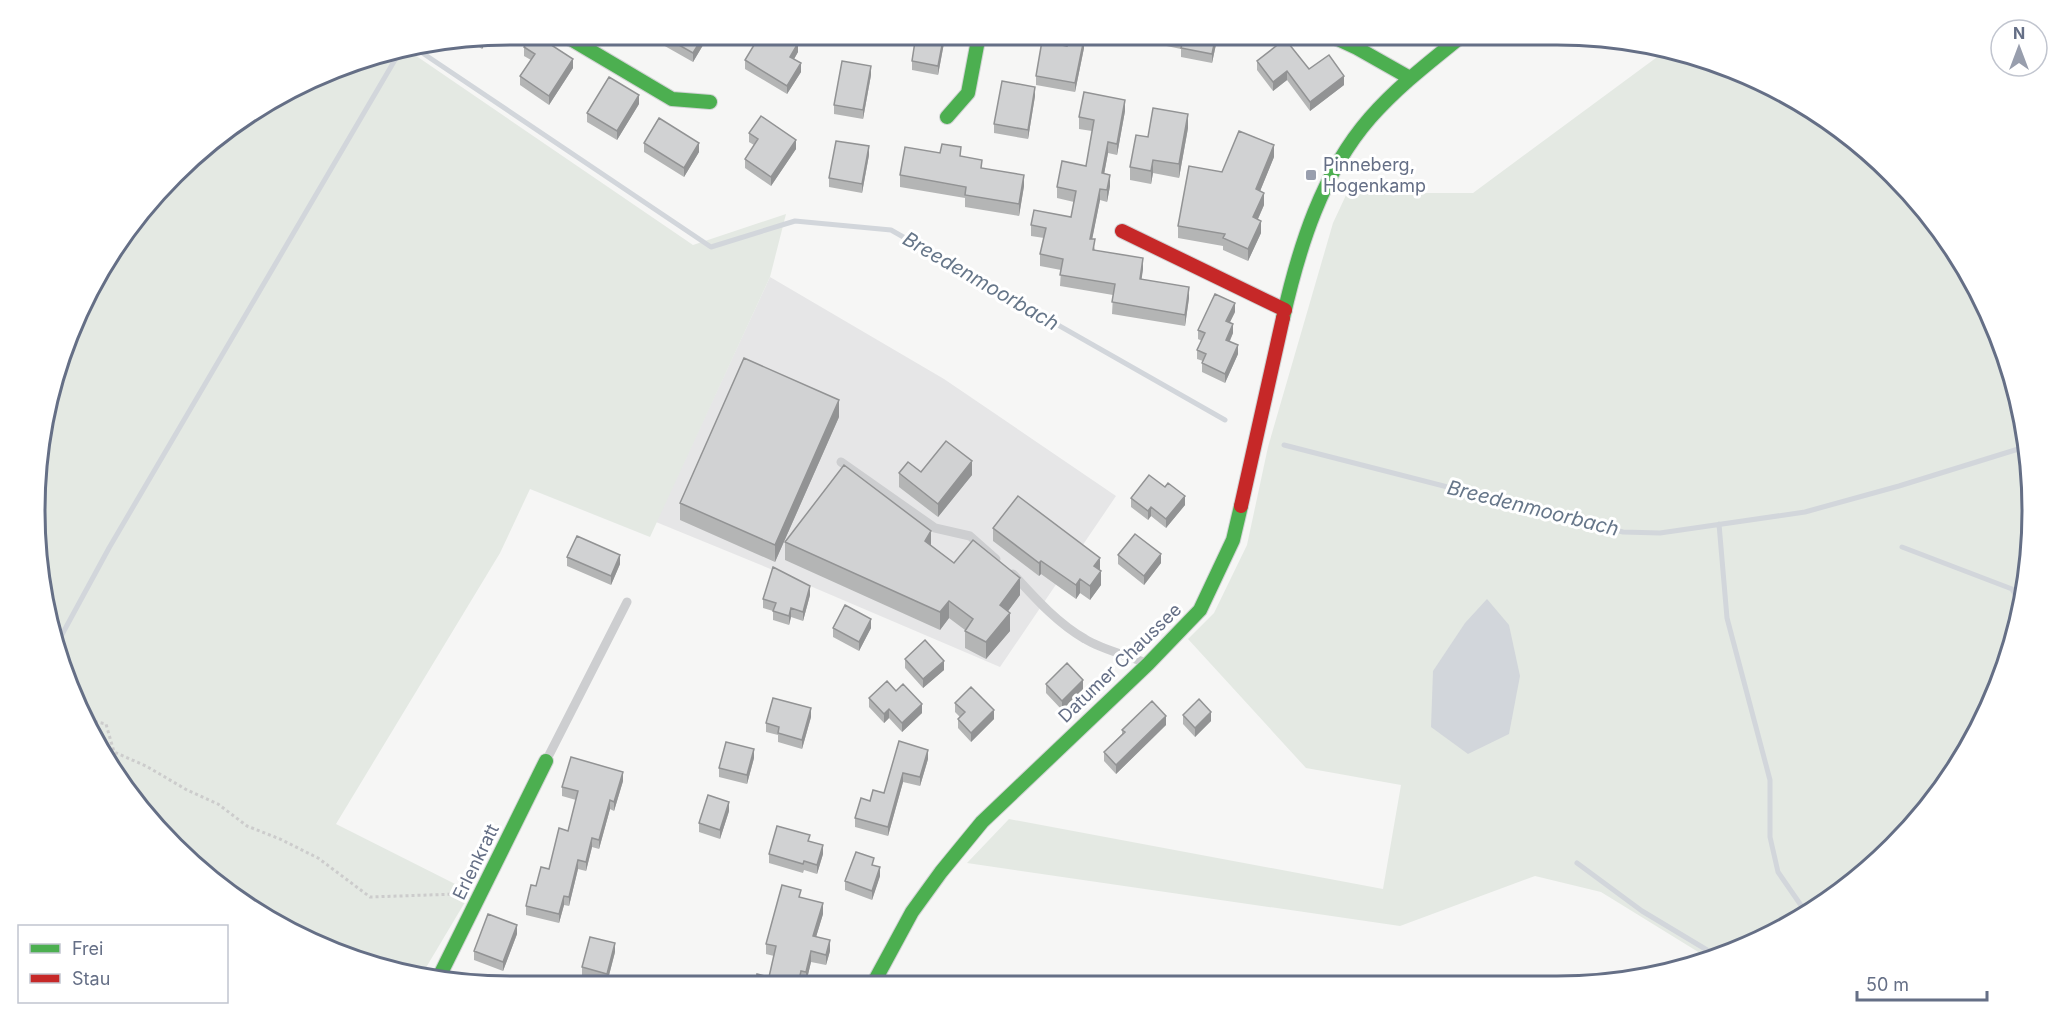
<svg xmlns="http://www.w3.org/2000/svg" width="2067" height="1021" font-family="Inter,sans-serif">
	<style>
		.built { fill: #e6e6e7 }
		.green { fill: #e4e9e3 }
		.water { fill: #d2d6db }
		.lines { fill: none; stroke-linecap: round; stroke-linejoin: round }
		.stream { stroke: #d2d6db; stroke-width: 5 }
		.fast-casing { stroke: #d1d3d4; stroke-width: 16 }
		.jam-casing { stroke: #d1d3d4; stroke-width: 16 }
		.path { stroke: #ccc; stroke-width: 3; stroke-dasharray: 3 3; stroke-linecap: butt }
		.lane { stroke: #cdced0; stroke-width: 9 }
		.fast { stroke: #4caf50; stroke-width: 14 }
		.jam { stroke: #c62828; stroke-width: 14 }
		.wall { fill: #b4b5b5 }
		.shaded-wall { fill: #929394 }
		.building { fill: #d1d2d3; stroke: #929394; stroke-width: 1.5 }
		.poi-dot { fill: #989ead; stroke: #fff; stroke-width: 2 }
		.labels { text-anchor: middle; stroke-width: 6; stroke-linejoin: round; paint-order: stroke }
		.poi-label { font-size: 18px; fill: #656f86; stroke: #fff; text-anchor: start }
		.street-label { font-size: 18px; fill: #656f86; stroke: #fff }
		.water-label { font-size: 20px; font-style: italic; fill: #667689; stroke: #fff }
		.rim { fill: none; stroke: #656f86; stroke-width: 3 }
	</style>
	<rect width="100%" height="100%" fill="#f6f6f5"/>
	<!-- built -->
	<path class="built" d="M770,277L944,379L1116,496L1000,667L768,568L656,522Z"/>
	<!-- green -->
	<path class="green" d="M1668,49L1679,51L1767,83L1846,133L1914,196L1969,272L2007,357L2028,448L2031,541L2016,633L1984,721L1915,824L1821,906L1738,950L1708,958L1601,892L1535,876L1400,926L967,863L1009,819L1383,889L1401,785L1306,768L1188,639L1214,613L1247,545L1268,447L1333,223L1347,193H1473Z
		M409,51L693,245L786,214L770,277L650,537L530,489L500,553L336,824L471,892L421,976L388,970L300,938L174,847L84,721L39,572L44,417L71,328L115,246L220,133L357,60Z"/>
	<!-- water -->
	<path class="water" d="M1487,599L1509,625L1520,676L1509,734L1468,754L1431,727L1433,671L1465,623Z"/>
	<g class="lines">
		<!-- stream -->
		<path class="stream" d="M418,50L711,247L795,221L891,230L1225,420
			M1284,445L1623,532L1660,533L1805,512L1899,486L2028,446
			M1719,524L1727,618L1770,780V837L1778,872L1807,914
			M1902,547L2012,589L2021,605
			M59,640L109,548L399,53
			M1577,863L1642,911L1717,956"/>
		<!-- fast casing -->
		<g class="fast-casing">
			<path id="fast" d="M564,35L672,99L710,102
				M1329,35L1357,48L1410,78
				M947,117L968,93L979,35
				M1283,318C1299,247 1322,173 1370,118C1398,86 1431,61 1463,35
				M438,979L546,761
				M873,984L912,912L941,872L982,822L1148,664L1200,610L1233,540L1241,506"/>
		</g>
		<!-- jam casing -->
		<g class="jam-casing">
			<path id="jam" d="M1122,231L1285,310
				M1241,506L1283,318"/>
		</g>
		<!-- path -->
		<path class="path" d="M83,719L106,724L114,752L146,766L187,790L218,804L247,826L280,839L318,858L370,897L457,894"/>
		<!-- lane -->
		<path class="lane" d="M841,462L935,528L970,536L996,559
			M1013,574C1035,598 1057,623 1085,639C1103,650 1127,655 1146,663
			M547,759L627,602"/>
		<!-- fast -->
		<use href="#fast" class="fast"/>
		<!-- jam -->
		<use href="#jam" class="jam"/>
	</g>
	<!-- wall -->
	<path class="wall" d="M709,35L693,62L663,45V36Z
		M916,35H956L954,45L944,43L938,75L912,70V61Z
		M1123,35H1218L1212,63L1181,57V49L1123,37Z
		M489,38L482,49L470,41Z
		M1067,46L1084,48L1075,92L1036,85V76Z
		M524,47L573,68L549,105L520,85V76L531,60L524,56Z
		M798,52L794,59L801,72L787,94L745,69V60Z
		M1257,61L1309,69L1344,85L1310,111L1287,80L1273,91L1257,70Z
		M871,75L863,119L834,114V105Z
		M1035,96L1028,139L994,133V124Z
		M639,104L617,140L587,122V113Z
		M1125,111L1117,155L1108,153L1104,174L1110,186L1107,202L1100,200L1092,239L1095,250L1143,269L1141,279L1189,298L1185,326L1112,314L1113,295L1060,286L1061,270L1040,266V254L1044,238L1031,236V225L1071,217L1074,202L1057,198V187L1086,166L1092,131L1079,129V117Z
		M1188,128L1179,178L1153,173L1151,184L1130,180V167L1148,137Z
		M749,133L796,149L771,186L745,168V159L754,145L749,142Z
		M644,143L699,152L684,177L644,152Z
		M869,155L862,193L829,187V178Z
		M961,156L982,168L1024,186L1019,216L965,207V198L900,187V175Z
		M1274,157L1260,191L1264,205L1258,219L1261,233L1248,261L1223,250V246L1178,238V226L1222,172Z
		M1235,312L1230,322L1233,333L1230,341L1238,354L1225,383L1202,372V363L1203,361L1197,359V350L1202,341L1198,339V330Z
		M839,417L775,562L680,520V503Z
		M921,472L972,475L938,517L899,487V473Z
		M1131,498L1185,505L1166,528L1151,516L1148,520L1131,507Z
		M993,528L1100,570L1101,585L1090,600L1080,593L1076,599L1041,574L1039,576L993,541Z
		M785,542L931,545L954,563L1020,595L1008,611L1010,631L986,659L965,648V630L949,618L940,630L785,560Z
		M1118,555L1161,563L1144,585L1118,564Z
		M567,557L620,564L611,585L567,566Z
		M810,595L803,621L791,617L789,625L773,620V611L763,608V599Z
		M833,628H871L859,651L833,637Z
		M905,659L944,670L923,688L905,668Z
		M1046,684L1083,689L1062,710L1046,693Z
		M896,691L922,713L902,732L889,718L884,723L869,707V698Z
		M955,703L994,719L971,742L958,728V719L960,717L955,712Z
		M1183,715L1211,721L1195,737L1183,724Z
		M811,717L802,749L778,742V735L766,732V723Z
		M1166,725L1116,774L1104,761V752L1122,734V730Z
		M899,741L928,759L920,786L903,782L888,836L855,827V818L870,801L884,793Z
		M754,758L747,784L719,777V768Z
		M623,781L614,811L610,809L599,849L592,847L586,871L578,869L569,906L564,905L559,923L526,915V906L536,886L549,869L568,831L576,800L562,796V787Z
		M729,811L720,839L699,832V823Z
		M810,841L823,854L817,874L804,870L803,873L769,863V854Z
		M874,865L880,876L872,900L845,890V881Z
		M801,897L823,914L816,937L830,951L826,965L811,962L806,983L801,982L800,985H755L769,977L774,956L766,954V944Z
		M517,934L503,971L474,960V951Z
		M615,952L607,983L582,976V967Z"/>
	<!-- shaded-wall -->
	<path class="shaded-wall" d="M704,35H709L693,62V53Z
		M944,35V43L938,75V66Z
		M1216,35H1218L1212,63V54Z
		M489,38L482,49V40Z
		M1084,39V48L1075,92V83Z
		M798,43V52L790,66V57Z
		M573,59V68L549,105V96Z
		M801,63V72L787,94V86Z
		M871,66V75L863,119V110Z
		M1287,71V80L1273,91V82Z
		M1344,76V85L1310,111V102Z
		M1035,87V96L1028,139V130Z
		M639,95V104L617,140V131Z
		M1125,100V111L1117,155V144Z
		M1188,114V128L1179,178V164Z
		M796,140V149L771,186V177Z
		M1108,142V153L1102,185V173Z
		M699,143V152L684,177V168Z
		M1274,145V157L1256,201V189Z
		M869,146V155L862,193V184Z
		M1153,160V173L1151,184V171Z
		M1024,175V186L1019,216V204Z
		M1110,175V186L1107,202V190Z
		M1100,189V200L1090,250V239Z
		M1264,193V205L1253,230V217Z
		M1261,221V233L1248,261V249Z
		M1143,258V269L1140,291V279Z
		M1189,287V298L1185,326V315Z
		M1235,303V312L1226,330V321Z
		M1233,324V333L1226,349V340Z
		M1238,345V354L1225,383V374Z
		M839,400V417L775,562V545Z
		M972,461V475L938,517V504Z
		M1185,496V505L1166,528V519Z
		M1151,507V516L1148,520V511Z
		M931,531V548L925,541Z
		M1161,554V563L1144,585V576Z
		M620,555V564L611,585V576Z
		M1100,558V571L1094,566Z
		M1041,561V574L1039,576V563Z
		M1101,571V585L1090,600V586Z
		M1020,578V595L1000,622V605Z
		M1080,579V593L1076,599V585Z
		M810,586V595L803,621V612Z
		M949,601V618L940,630V612Z
		M791,608V617L789,625V616Z
		M1010,613V631L986,659V642Z
		M871,619V628L859,651V642Z
		M944,661V670L923,688V679Z
		M1083,680V689L1062,710V701Z
		M922,704V713L902,732V723Z
		M811,708V717L802,749V740Z
		M889,709V718L884,723V714Z
		M994,710V719L971,742V733Z
		M1211,712V721L1195,737V728Z
		M1166,716V725L1116,774V765Z
		M754,749V758L747,784V775Z
		M928,750V759L920,786V777Z
		M623,772V781L614,811V802Z
		M903,773V782L888,836V827Z
		M610,800V809L599,849V840Z
		M729,802V811L720,839V830Z
		M592,838V847L586,871V862Z
		M823,845V854L817,874V865Z
		M578,860V869L569,906V897Z
		M880,867V876L872,900V891Z
		M564,896V905L559,923V914Z
		M823,903V914L813,947V936Z
		M517,925V934L503,971V962Z
		M830,940V951L826,965V955Z
		M615,943V952L607,983V974Z
		M811,951V962L806,983V972Z
		M801,971L800,985H798Z"/>
	<!-- building -->
	<path class="building" d="M533,35H536L573,59L549,96L520,76L535,54L524,47Z
		M664,35H704L693,53L663,36Z
		M760,35H784L798,43L790,57L801,63L787,86L745,60Z
		M916,35H944L938,66L912,61Z
		M1159,35H1216L1212,54L1181,48L1183,40Z
		M1069,36L1084,39L1075,83L1036,76L1042,41L1067,46Z
		M1285,39L1309,69L1329,55L1344,76L1310,102L1287,71L1273,82L1257,61Z
		M842,61L871,66L863,110L834,105Z
		M609,77L639,95L617,131L587,113Z
		M1002,81L1035,87L1028,130L994,124Z
		M1084,92L1125,100L1117,144L1108,142L1102,173L1110,175L1107,190L1100,189L1090,239H1095L1093,250L1143,258L1140,279L1189,287L1185,315L1112,302L1115,284L1060,275L1063,259L1040,254L1046,228L1031,225L1034,210L1071,217L1076,191L1057,187L1062,161L1086,166L1094,120L1079,117Z
		M1153,108L1188,114L1179,164L1153,160L1151,171L1130,167L1136,135L1148,137Z
		M761,116L796,140L771,177L745,159L758,139L749,133Z
		M659,118L699,143L684,168L644,143Z
		M1239,131L1274,145L1256,189L1264,193L1253,217L1261,221L1248,249L1223,238L1225,234L1178,226L1189,166L1222,172Z
		M836,141L869,146L862,184L829,178Z
		M942,144L961,147L960,156L982,160L981,168L1024,175L1019,204L965,195L966,187L900,175L905,147L940,153Z
		M1215,294L1235,303L1226,321L1233,324L1226,340L1238,345L1225,374L1202,363L1206,354L1197,350L1205,333L1198,330Z
		M744,358L839,400L775,545L680,503Z
		M946,441L972,461L938,504L899,473L908,462L921,472Z
		M844,465L931,531L925,541L954,563L973,540L1020,578L1000,605L1010,613L986,642L965,631L973,619L949,601L940,612L785,542Z
		M1149,475L1165,487L1168,483L1185,496L1166,519L1151,507L1148,511L1131,498Z
		M1018,496L1100,558L1094,566L1101,571L1090,586L1080,579L1076,585L1041,561L1039,563L993,528Z
		M1135,534L1161,554L1144,576L1118,555Z
		M577,536L620,555L611,576L567,557Z
		M773,567L810,586L803,612L791,608L789,616L773,611L776,603L763,599Z
		M845,605L871,619L859,642L833,628Z
		M925,640L944,661L923,679L905,659Z
		M1067,663L1083,680L1062,701L1046,684Z
		M887,681L896,691L903,684L922,704L902,723L889,709L884,714L869,698Z
		M971,687L994,710L971,733L958,719L965,712L955,703Z
		M773,698L811,708L802,740L778,733L779,727L766,723Z
		M1199,699L1211,712L1195,728L1183,715Z
		M1152,701L1166,716L1116,765L1104,752L1125,732L1122,730Z
		M899,741L928,750L920,777L903,773L888,827L855,818L861,798L870,801L873,790L884,793Z
		M726,742L754,749L747,775L719,768Z
		M571,757L623,772L614,802L610,800L599,840L592,838L586,862L578,860L569,897L564,896L559,914L526,906L531,885L536,886L541,867L549,869L559,828L568,831L578,791L562,787Z
		M708,795L729,802L720,830L699,823Z
		M777,826L810,835L808,841L823,845L817,865L804,861L803,864L769,854Z
		M856,852L874,858L872,865L880,867L872,891L845,881Z
		M782,885L801,890L799,897L823,903L813,936L830,940L826,955L811,951L806,972L801,971L798,985H755L757,974L769,977L776,946L766,944Z
		M488,914L517,925L503,962L474,951Z
		M590,937L615,943L607,974L582,967Z"/>
	<!-- markers -->
	<rect class="poi-dot" x="1305" y="169" width="12" height="12" rx="3"/>
	<g class="labels">
		<!-- poi labels -->
		<g class="poi-label">
			<text x="1323" y="171">Pinneberg,<tspan x="1323" dy="21">Hogenkamp</tspan></text>
		</g>
		<!-- street labels -->
		<g class="street-label">
			<text transform="translate(1120 663) rotate(-44)" y="6">Datumer Chaussee</text>
			<text transform="translate(476 862) rotate(-64)" y="6">Erlenkratt</text>
		</g>
		<!-- water labels -->
		<g class="water-label">
			<text transform="translate(981 281) rotate(30)" y="7">Breedenmoorbach</text>
			<text transform="translate(1533 508) rotate(14)" y="7">Breedenmoorbach</text>
		</g>
	</g>
	<!-- crop -->
	<path d="M0 0H2067V1021H0ZM510 45H1557A465 465 0 0 1 2022 510V511A465 465 0 0 1 1557 976H510A465 465 0 0 1 45 511V510A465 465 0 0 1 510 45Z" fill="#fff" fill-rule="evenodd"/>
	<path class="rim" d="M510 45H1557A465 465 0 0 1 2022 510V511A465 465 0 0 1 1557 976H510A465 465 0 0 1 45 511V510A465 465 0 0 1 510 45Z"/>
	<!-- legend -->
	<rect x="18" y="925" width="210" height="78" fill="#ffffff" stroke="#c1c5cf" stroke-width="1.5"/>
	<rect x="30" y="944" width="30" height="9" fill="#4caf50" stroke="#c1c5cf" stroke-width="1.5"/>
	<text x="72" y="955" font-size="18" fill="#656f86">Frei</text>
	<rect x="30" y="974" width="30" height="9" fill="#c62828" stroke="#c1c5cf" stroke-width="1.5"/>
	<text x="72" y="985" font-size="18" fill="#656f86">Stau</text>
	<!-- north arrow -->
	<g transform="translate(2019 48)"><circle r="28" fill="#ffffff" stroke="#c1c5cf" stroke-width="1.5"/>
	<path d="M0-4.5L10 22L0 15L-10 22Z" fill="#989ead"/>
	<text y="-9" font-size="16" font-weight="bold" text-anchor="middle" fill="#656f86">N</text>
	</g>
	<!-- scale -->
	<path d="M1857 991v9h130v-9" fill="none" stroke="#656f86" stroke-width="3"/>
	<text x="1866" y="991" font-size="18" fill="#656f86" stroke="#ffffff" stroke-width="4.5" paint-order="stroke">50 m</text>
</svg>
